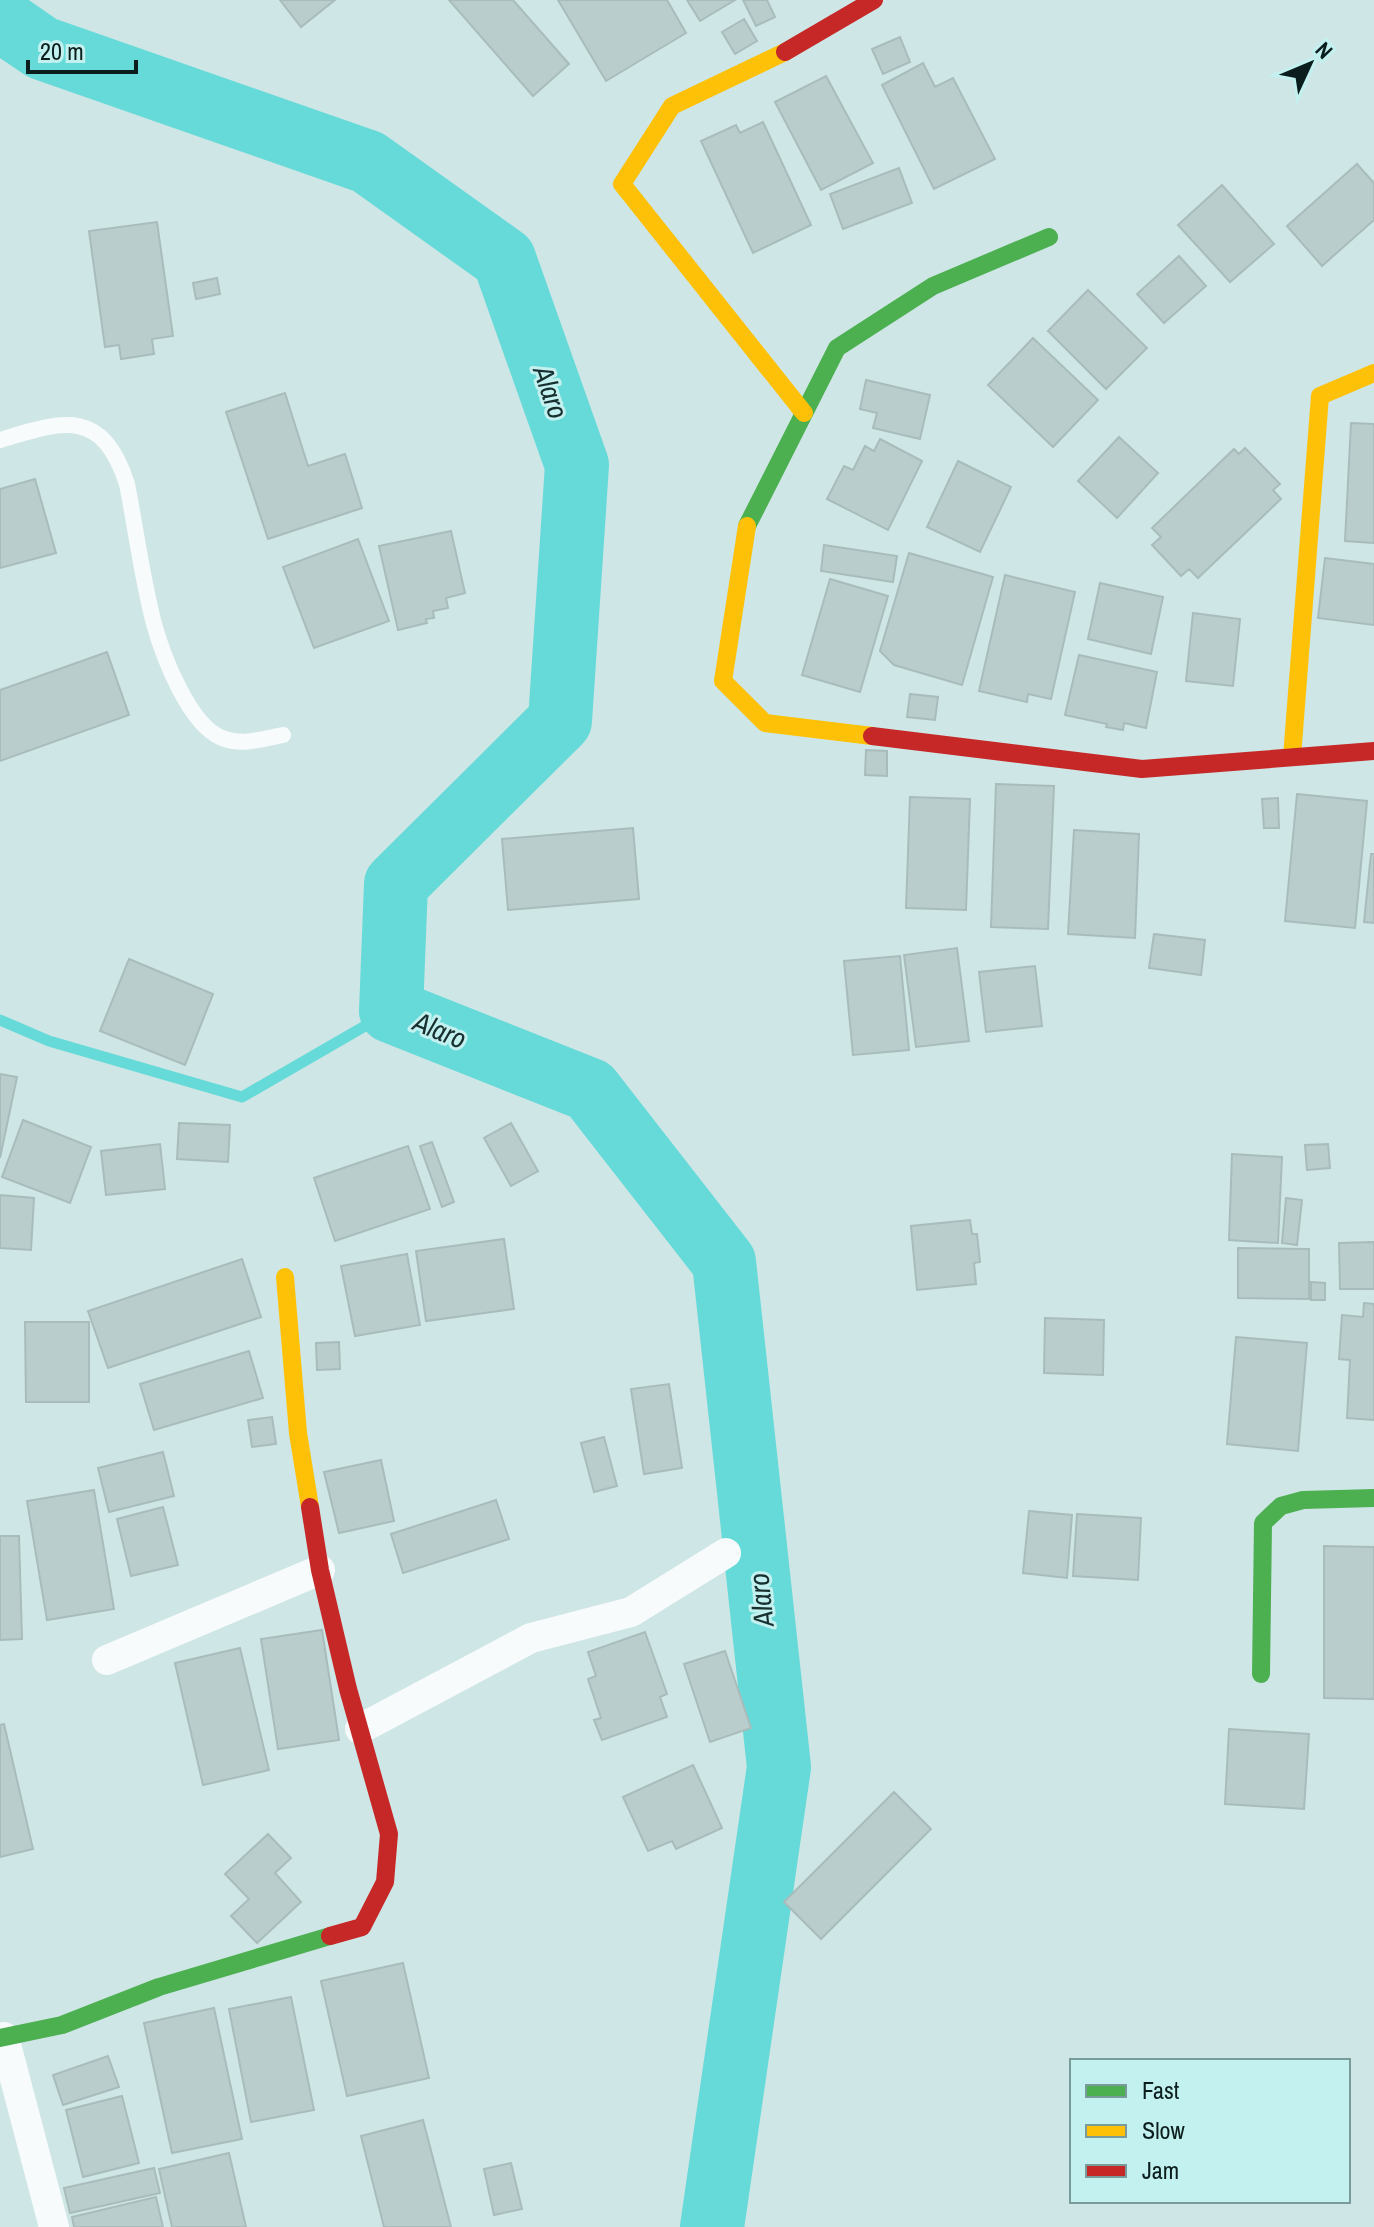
<svg xmlns="http://www.w3.org/2000/svg" width="1374" height="2227" font-family="'Archivo Narrow',sans-serif">
	<style>
		.lines { fill: none; stroke-linecap: round; stroke-linejoin: round }
		.stream { stroke: #66dad8; stroke-width: 11 }
		.river { stroke: #66dad8; stroke-width: 64 }
		.building { fill: #bacdcd; stroke: #a9bcbc; stroke-width: 2 }
		.lane { stroke: #f8fbfb; stroke-width: 16 }
		.street { stroke: #f8fbfb; stroke-width: 30 }
		.fast { stroke: #4caf50; stroke-width: 18 }
		.slow { stroke: #ffc107; stroke-width: 18 }
		.jam { stroke: #c62828; stroke-width: 18 }
		.labels { text-anchor: middle; stroke-width: 6; stroke-linejoin: round; paint-order: stroke }
		.water-label { font-size: 28px; font-style: italic; fill: #17302f; stroke: #c3f1ef }
	</style>
	<rect width="100%" height="100%" fill="#cee6e5"/>
	<g class="lines">
		<!-- stream -->
		<path class="stream" d="M0,1020L49,1041L242,1097L391,1011"/>
		<!-- river -->
		<path class="river" d="M0,19L42,48L368,162L504,259L577,465L560,721L396,884L391,1011L590,1090L724,1262L779,1767L712,2227"/>
	</g>
	<!-- building -->
	<path class="building" d="M280,0H335L301,27Z
		M449,0H513L569,64L533,96Z
		M558,0H667L686,33L606,81Z
		M687,0H735L700,21Z
		M743,0H767L775,17L756,26Z
		M744,19L757,41L735,54L722,32Z
		M900,37L910,62L883,74L872,49Z
		M923,63L935,87L953,78L995,159L934,189L882,85Z
		M826,76L873,163L821,190L775,102Z
		M763,122L811,225L753,253L701,141L736,125L740,133Z
		M1357,164L1374,183V220L1322,266L1287,226Z
		M899,168L912,203L843,229L830,194Z
		M1222,185L1274,244L1230,282L1178,225Z
		M157,222L173,336L152,339L154,354L121,359L119,345L105,347L89,231Z
		M1179,256L1206,286L1164,323L1137,294Z
		M217,278L220,294L196,299L193,283Z
		M1088,290L1147,348L1106,389L1048,331Z
		M1033,338L1098,400L1053,447L988,385Z
		M866,380L930,395L920,439L873,428L877,413L860,409Z
		M285,393L308,466L345,454L362,508L268,539L226,412Z
		M1351,423L1374,424V543L1345,541Z
		M1119,437L1158,473L1117,518L1078,481Z
		M880,439L922,461L888,530L827,499L844,466L853,470L865,446L874,451Z
		M1245,448L1280,484L1273,490L1281,499L1198,578L1189,569L1181,576L1152,545L1161,537L1152,528L1234,449L1239,454Z
		M958,461L1011,487L980,552L927,527Z
		M35,479L56,553L0,568V489Z
		M451,531L465,593L446,598L448,608L433,611L434,618L426,619L427,623L398,630L379,546Z
		M358,539L389,621L314,648L283,567Z
		M824,545L897,556L893,582L821,571Z
		M909,553L993,577L962,685L894,665L880,651Z
		M1325,558L1374,564V625L1318,618Z
		M1005,575L1075,592L1051,699L1028,694L1027,702L979,691Z
		M830,579L888,596L860,692L802,675Z
		M1100,583L1163,597L1151,654L1088,639Z
		M1193,613L1240,619L1233,686L1186,681Z
		M107,652L129,715L0,761V690Z
		M1079,655L1157,672L1146,728L1124,723L1123,730L1106,727L1107,724L1065,715Z
		M910,694L938,697L935,720L907,717Z
		M866,750L887,751V776L865,775Z
		M996,784L1054,786L1048,929L991,927Z
		M1297,794L1367,801L1355,928L1285,921Z
		M910,797L970,799L966,910L906,908Z
		M1278,798L1279,828H1264L1262,799Z
		M633,828L639,899L508,910L502,839Z
		M1074,830L1139,834L1135,938L1068,934Z
		M1371,854H1374V923L1364,922Z
		M1154,934L1205,940L1201,975L1149,968Z
		M957,948L969,1041L916,1047L904,955Z
		M900,956L909,1050L853,1055L844,961Z
		M129,959L213,994L185,1065L100,1031Z
		M1035,966L1042,1026L986,1032L979,972Z
		M0,1074L17,1077L0,1158Z
		M23,1120L91,1147L70,1203L2,1177Z
		M179,1123L230,1125L228,1162L177,1159Z
		M511,1123L538,1171L511,1186L484,1138Z
		M432,1142L454,1202L442,1207L420,1146Z
		M160,1144L165,1189L106,1195L101,1151Z
		M1328,1144L1330,1168L1307,1170L1305,1145Z
		M408,1146L430,1209L335,1241L314,1178Z
		M1232,1154L1282,1157L1278,1243L1229,1240Z
		M0,1195L34,1198L31,1250L0,1248Z
		M1286,1198L1302,1200L1297,1245L1282,1243Z
		M970,1220L972,1234H977L980,1262L974,1263L976,1284L917,1290L911,1226Z
		M504,1239L514,1309L426,1321L416,1251Z
		M1374,1242V1289H1340L1339,1243Z
		M1238,1248L1309,1249V1299L1238,1298Z
		M407,1254L420,1325L355,1336L341,1266Z
		M242,1259L261,1317L108,1368L88,1311Z
		M1311,1282L1325,1283V1300H1311Z
		M1364,1303L1374,1304V1420L1347,1418L1350,1360L1339,1359L1342,1315L1363,1317Z
		M1045,1318L1104,1320L1103,1375L1044,1373Z
		M25,1322H89V1402H26Z
		M1236,1337L1307,1343L1298,1451L1227,1444Z
		M339,1342L340,1369L317,1370L316,1343Z
		M249,1351L263,1398L154,1430L140,1384Z
		M669,1384L682,1468L644,1474L631,1389Z
		M272,1417L276,1444L252,1447L248,1420Z
		M604,1437L617,1486L594,1492L581,1443Z
		M163,1452L174,1496L109,1512L98,1468Z
		M381,1460L394,1521L339,1533L324,1472Z
		M94,1490L114,1609L47,1620L27,1501Z
		M496,1500L509,1539L403,1573L391,1534Z
		M163,1507L178,1565L131,1576L117,1519Z
		M1029,1511L1072,1515L1067,1578L1023,1573Z
		M1077,1514L1141,1518L1138,1580L1073,1576Z
		M0,1536H19L22,1639L0,1640Z
		M1324,1546L1374,1547V1699L1324,1698Z
		M322,1630L339,1740L278,1749L261,1639Z
		M645,1632L667,1694L660,1697L667,1717L602,1740L594,1720L601,1718L588,1679L596,1676L588,1652Z
		M240,1648L269,1770L203,1785L175,1663Z
		M725,1651L751,1728L710,1742L684,1664Z
		M4,1724L33,1849L0,1857V1725Z
		M1229,1729L1309,1734L1304,1809L1225,1804Z
		M693,1765L722,1828L676,1849L672,1841L648,1851L623,1797Z
		M894,1792L931,1829L821,1939L784,1902Z
		M268,1834L291,1858L275,1873L301,1902L257,1943L231,1916L249,1899L225,1874Z
		M403,1963L429,2078L347,2096L321,1981Z
		M291,1997L314,2110L251,2122L229,2009Z
		M214,2008L242,2139L172,2153L144,2023Z
		M108,2056L119,2087L63,2105L53,2075Z
		M122,2096L139,2163L83,2177L66,2110Z
		M423,2120L451,2227H384L361,2136Z
		M229,2153L246,2227H172L159,2169Z
		M511,2163L522,2209L494,2215L484,2169Z
		M154,2168L160,2193L70,2213L64,2188Z
		M156,2197L163,2227H74L72,2217Z"/>
	<g class="lines">
		<!-- lane -->
		<path class="lane" d="M0,440C63,421 102,407 127,484C136,530 142,578 154,624C163,656 189,725 222,738C242,746 263,739 283,735"/>
		<!-- street -->
		<path class="street" d="M107,1660L320,1570
			M360,1729L531,1638L631,1612L726,1553
			M4,2037L54,2227"/>
		<!-- fast -->
		<path class="fast" d="M747,526L837,348L933,286L1049,237
			M1261,1674L1263,1523L1281,1506L1303,1500L1374,1498
			M0,2038L62,2025L159,1987L330,1936"/>
		<!-- slow -->
		<path class="slow" d="M785,52L672,106L622,184L804,413
			M747,526L723,681L765,723L872,736
			M1292,757L1320,396L1374,373
			M285,1277L298,1433L310,1507"/>
		<!-- jam -->
		<path class="jam" d="M785,52L874,0
			M872,736L1142,769L1374,751
			M310,1507L320,1570L348,1689L389,1834L385,1882L362,1927L330,1936"/>
	</g>
	<g class="labels">
		<!-- water labels -->
		<g class="water-label">
			<text transform="translate(551 392) rotate(71)" y="10">Alaro</text>
			<text transform="translate(440 1030) rotate(22)" y="10">Alaro</text>
			<text transform="translate(761 1600) rotate(-96)" y="10">Alaro</text>
		</g>
	</g>
	<!-- legend -->
	<rect x="1070" y="2059" width="280" height="144" fill="#c3f1ef" stroke="#799c9b" stroke-width="2"/>
	<rect x="1086" y="2085" width="40" height="12" fill="#4caf50" stroke="#799c9b" stroke-width="2"/>
	<text x="1142" y="2099" font-size="24" fill="#0b1d1c">Fast</text>
	<rect x="1086" y="2125" width="40" height="12" fill="#ffc107" stroke="#799c9b" stroke-width="2"/>
	<text x="1142" y="2139" font-size="24" fill="#0b1d1c">Slow</text>
	<rect x="1086" y="2165" width="40" height="12" fill="#c62828" stroke="#799c9b" stroke-width="2"/>
	<text x="1142" y="2179" font-size="24" fill="#0b1d1c">Jam</text>
	<!-- north arrow -->
	<g transform="translate(1310 64) rotate(46)" stroke="#c3f1ef" stroke-width="6" paint-order="stroke">
	<path d="M0-6L14 30L0 20L-14 30Z" fill="#0b1d1c"/>
	<text y="-12" font-size="22" font-weight="bold" text-anchor="middle" fill="#0b1d1c">N</text>
	</g>
	<!-- scale -->
	<path d="M28 60v12h108v-12" fill="none" stroke="#0b1d1c" stroke-width="4"/>
	<text x="40" y="60" font-size="24" fill="#0b1d1c" stroke="#c3f1ef" stroke-width="6" paint-order="stroke">20 m</text>
</svg>
